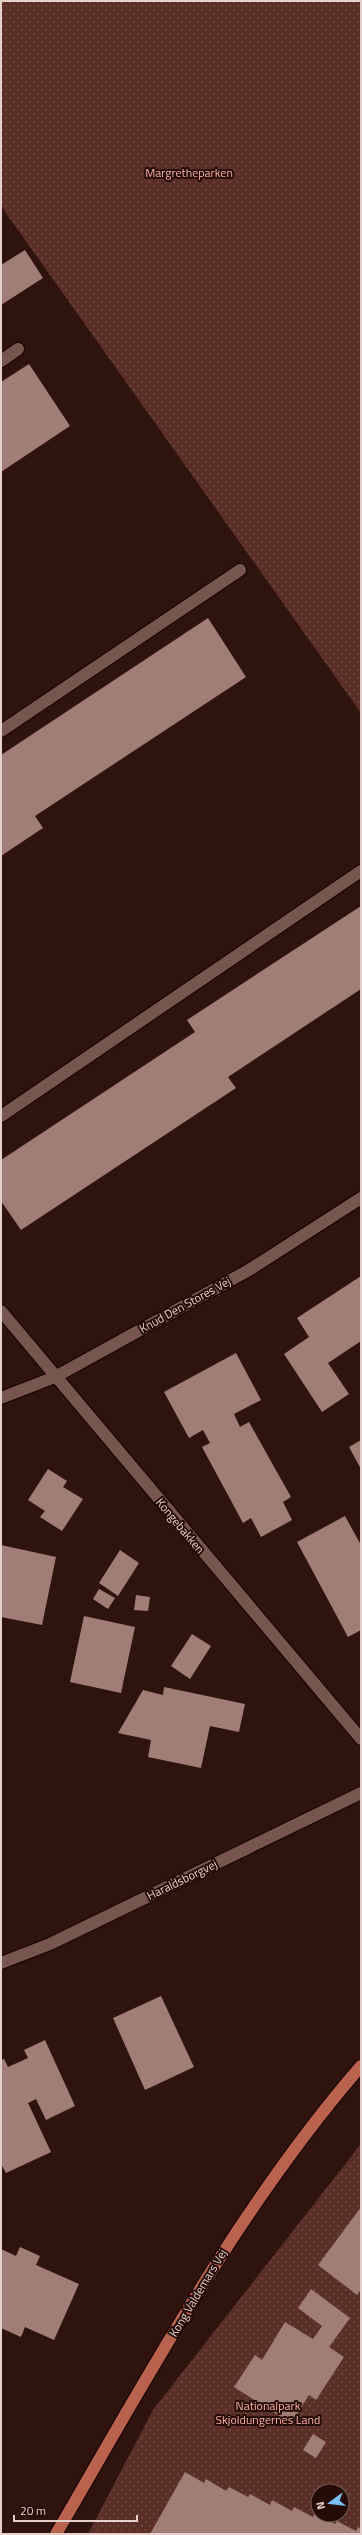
<svg xmlns="http://www.w3.org/2000/svg" width="362" height="2535" font-family="'Titillium Web',sans-serif">
	<style>
		.green { fill: url(#green-dots); fill-rule: evenodd }
		.building { fill: #a07d75 }
		.lines { fill: none; stroke-linecap: round; stroke-linejoin: round }
		.minor-casing { stroke: #150100; stroke-width: 14 }
		.major-casing { stroke: #150100; stroke-width: 14 }
		.minor { stroke: #77564e; stroke-width: 12 }
		.major { stroke: #b9634f; stroke-width: 12 }
		.labels { text-anchor: middle; stroke-width: 4; stroke-linejoin: round; paint-order: stroke }
		.park-label { font-size: 12px; fill: #fcb19f; stroke: #240b06 }
		.street-label { font-size: 12px; fill: #e5d1cc; stroke: #240b06 }
	</style>
	<defs>
		<pattern id="green-dots" width="8" height="8" patternUnits="userSpaceOnUse"><rect width="8" height="8" fill="#5a3026"/><path d="M2 2h.1M6 6h.1" fill="none" stroke="#724d44" stroke-width="1.8" stroke-linecap="round"/></pattern>
	</defs>
	<rect width="100%" height="100%" fill="#2f140e"/>
	<!-- green -->
	<path class="green" d="M1,1H361V713L1,206Z
		M361,2144V2534H88L153,2410ZM318,2491H342V2515H318Z"/>
	<!-- building -->
	<path class="building" d="M25,250L43,278L1,305V265Z
		M29,364L70,426L1,472V382Z
		M208,618L246,677L35,816L43,828L1,856V755Z
		M361,906V989L228,1077L236,1088L21,1230L1,1201V1160L195,1032L187,1020Z
		M361,1276V1341L328,1363L349,1394L322,1412L284,1354L309,1337L297,1318Z
		M236,1353L261,1400L234,1414L240,1427L249,1422L291,1497L283,1502L292,1520L261,1537L251,1518L243,1523L202,1447L210,1443L203,1430L189,1438L164,1392Z
		M361,1440V1469L349,1447Z
		M48,1469L67,1481L63,1487L83,1499L62,1531L40,1517L45,1511L28,1500Z
		M345,1516L361,1545V1630L348,1637L297,1542Z
		M1,1545L56,1557L42,1625L1,1617Z
		M120,1550L139,1563L118,1596L99,1583Z
		M99,1589L115,1598L108,1609L93,1599Z
		M136,1595L150,1597L148,1611L134,1610Z
		M84,1616L135,1627L121,1693L70,1682Z
		M192,1634L211,1646L190,1679L171,1666Z
		M164,1687L245,1704L239,1732L210,1726L201,1768L148,1757L151,1740L118,1733L143,1690L163,1695Z
		M161,1996L194,2067L145,2090L113,2018Z
		M45,2040L75,2106L46,2120L36,2099L28,2103L51,2152L6,2173L1,2164V2060L4,2059L8,2067L28,2058L24,2050Z
		M361,2207V2289L357,2295L318,2265Z
		M20,2247L40,2256L36,2265L79,2284L54,2340L25,2327L21,2337L1,2328V2249L16,2256Z
		M311,2289L350,2318L329,2347L344,2357L316,2400L309,2395L291,2423L234,2387L255,2355L262,2360L285,2322L313,2339L322,2326L298,2308Z
		M313,2434L326,2442L316,2458L303,2450Z
		M185,2472L204,2483L206,2479L226,2491L229,2487L248,2497L250,2494L270,2505L272,2500L292,2511L294,2507L313,2517L315,2513L335,2524L337,2521L356,2531L358,2527L361,2529V2534H150Z"/>
	<g class="lines">
		<!-- minor casing -->
		<g class="minor-casing">
			<path id="minor" d="M1,361L18,349
				M1,731L240,570
				M1,1116L361,871
				M1,1311L361,1739
				M1,1398L55,1377L249,1270L361,1198
				M1,1963L50,1944L361,1793"/>
		</g>
		<!-- major casing -->
		<g class="major-casing">
			<path id="major" d="M56,2534C150,2373 239,2207 361,2066"/>
		</g>
		<!-- minor -->
		<use href="#minor" class="minor"/>
		<!-- major -->
		<use href="#major" class="major"/>
	</g>
	<g class="labels">
		<!-- park labels -->
		<g class="park-label">
			<text x="189" y="177">Margretheparken</text>
			<text x="268" y="2410">Nationalpark<tspan x="268" dy="14">Skjoldungernes Land</tspan></text>
		</g>
		<!-- street labels -->
		<g class="street-label">
			<text transform="translate(185 1305) rotate(-29)" y="4">Knud Den Stores Vej</text>
			<text transform="translate(180 1526) rotate(50)" y="4">Kongebakken</text>
			<text transform="translate(182 1880) rotate(-26)" y="4">Haraldsborgvej</text>
			<text transform="translate(198 2293) rotate(-59)" y="4">Kong Valdemars Vej</text>
		</g>
	</g>
	<!-- border -->
	<rect width="362" height="2535" fill="none" stroke="#e5d1cc" stroke-width="4"/>
	<!-- north arrow -->
	<g transform="translate(330 2503) rotate(255)"><circle r="19" fill="#240b06" stroke="#715a55"/>
	<path d="M0-3L7 15L0 10L-7 15Z" fill="#79bff8"/>
	<text y="-6" font-size="11" font-weight="bold" text-anchor="middle" fill="#e5d1cc">N</text>
	</g>
	<!-- scale -->
	<path d="M14 2515v6h123v-6" fill="none" stroke="#e5d1cc" stroke-width="2"/>
	<text x="20" y="2515" font-size="12" fill="#e5d1cc" stroke="#240b06" stroke-width="3" paint-order="stroke">20 m</text>
</svg>
